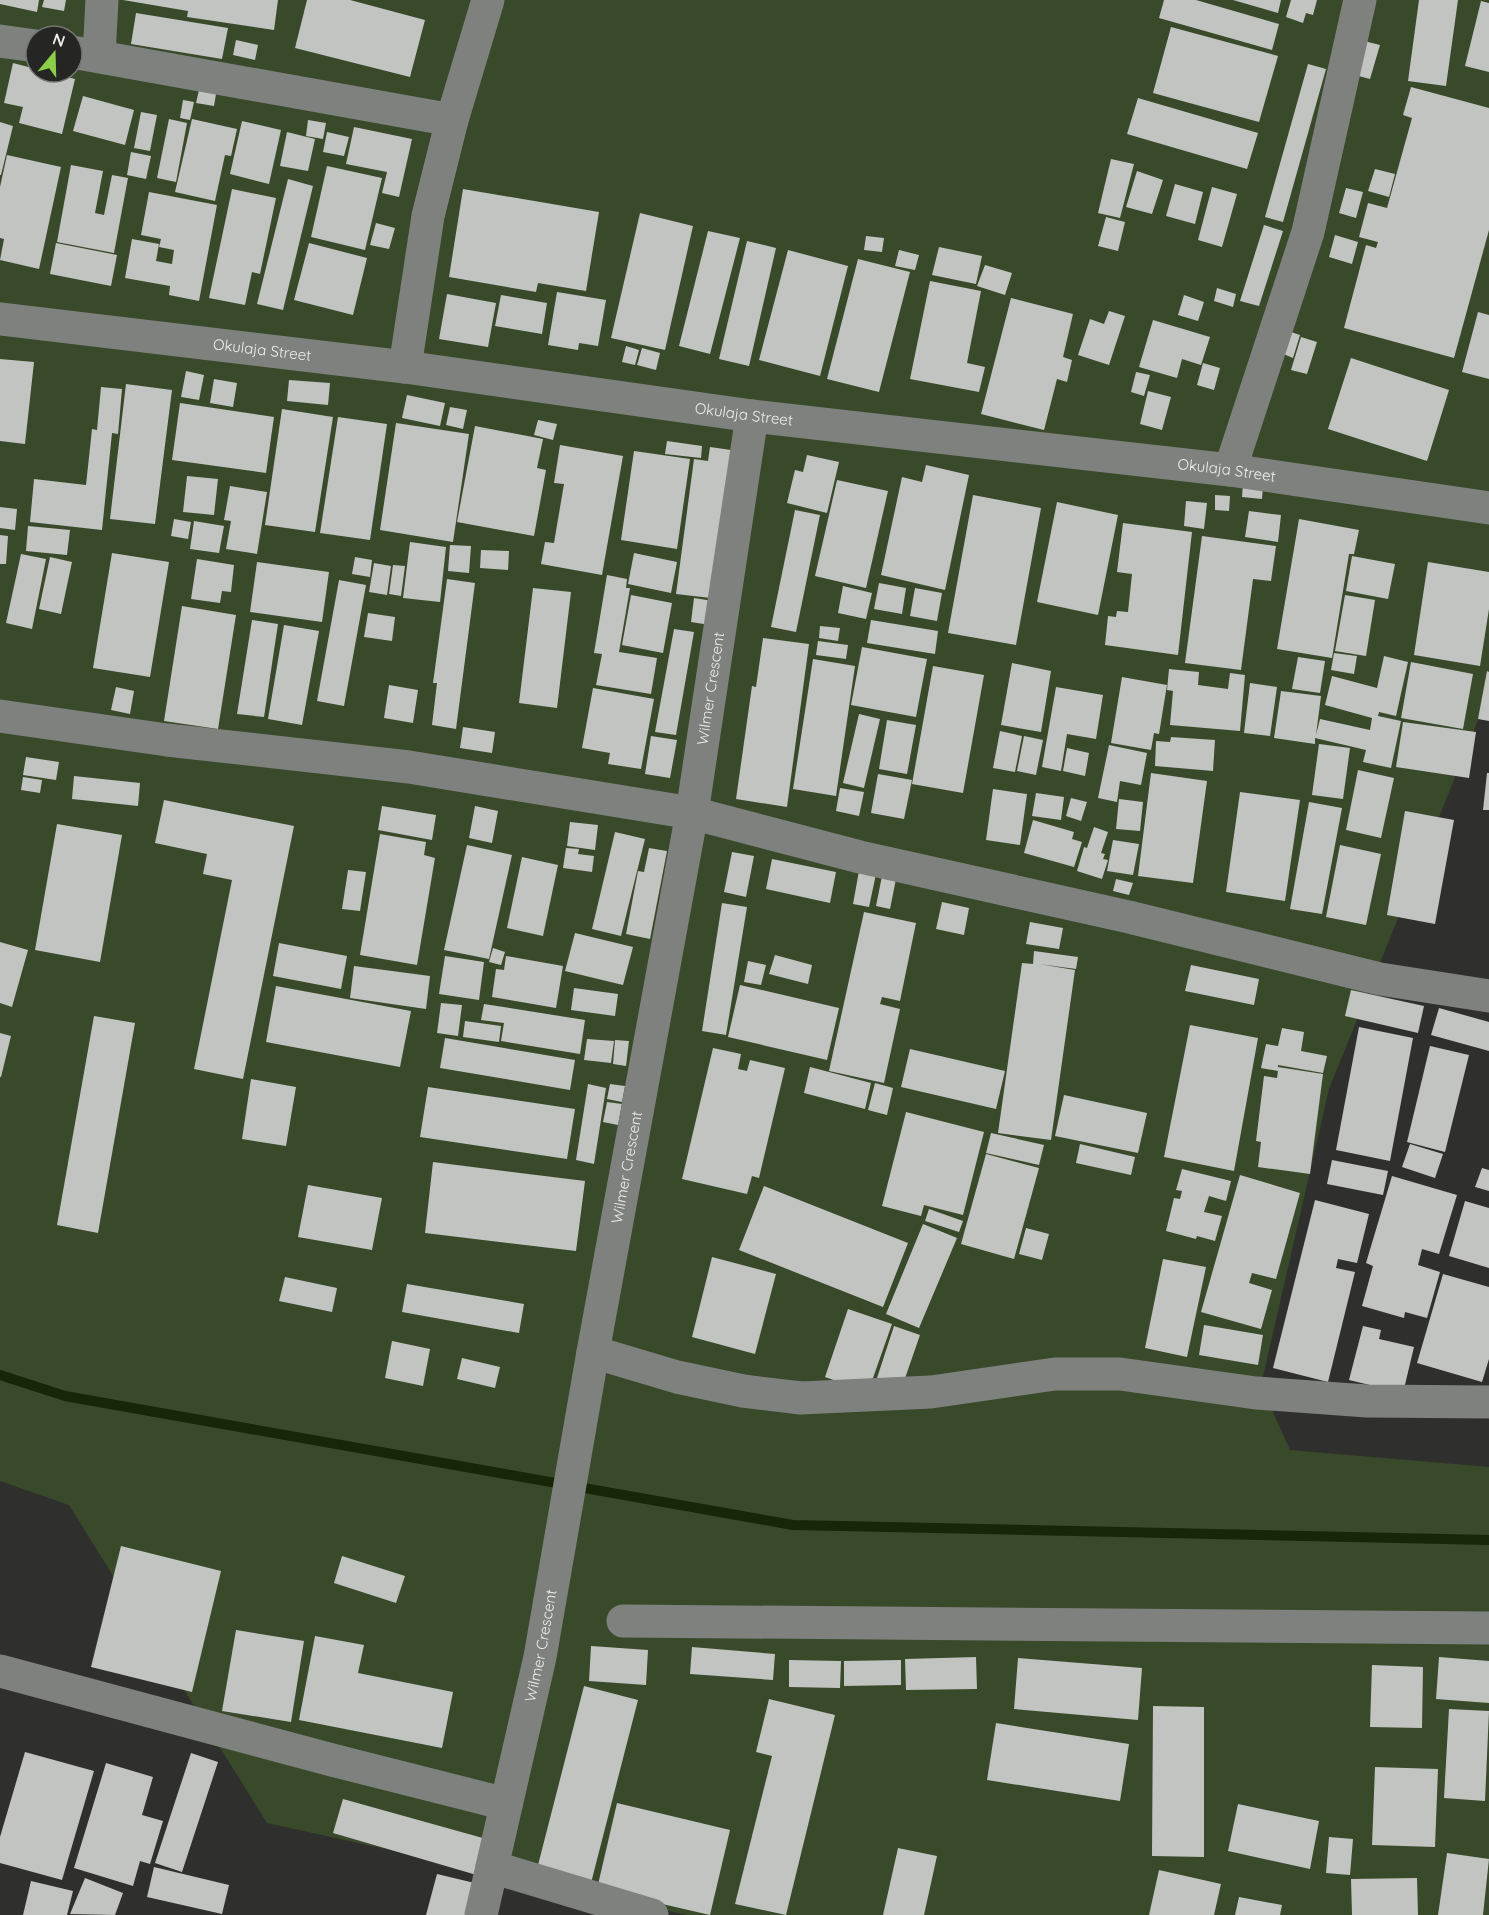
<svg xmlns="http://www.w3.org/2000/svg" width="1489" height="1915" font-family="Quicksand,sans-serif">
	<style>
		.green { fill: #394a2a; fill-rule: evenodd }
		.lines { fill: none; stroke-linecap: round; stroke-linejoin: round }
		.stream { stroke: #162606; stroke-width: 10 }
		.building { fill: #c2c4c1 }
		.street { stroke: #7f817e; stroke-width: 33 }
		.labels { text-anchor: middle; stroke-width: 6; stroke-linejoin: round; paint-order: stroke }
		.street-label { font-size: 15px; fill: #edeeec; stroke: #252624 }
	</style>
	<rect width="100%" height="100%" fill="#2f302e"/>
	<!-- green -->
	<path class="green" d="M0,0H1489V693L1329,1089L1261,1385L1290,1450L1489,1467V1915H687L267,1823L69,1505L0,1481ZM36,36H72V72H36Z"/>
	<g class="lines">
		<!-- stream -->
		<path class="stream" d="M0,1375L65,1396L793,1525L1489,1540"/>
	</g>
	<!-- building -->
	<path class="building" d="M0,0H39L37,12L0,4Z
		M44,0H66L64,11L42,7Z
		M123,0H278L274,30L187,17L188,11Z
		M307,0H350L425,20L410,77L295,48Z
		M1164,0H1196L1279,24L1272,50L1159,18Z
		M1233,0H1281L1278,13Z
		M1291,0H1317L1313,15L1306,13L1303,23L1286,17Z
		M1419,0H1458L1446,86L1408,81Z
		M1481,1L1489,3V72L1465,66Z
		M136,13L228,28L222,59L131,44Z
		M1171,27L1278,56L1259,122L1153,93Z
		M236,40L258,45L255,60L233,55Z
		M1364,41L1380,45L1370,79L1355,75Z
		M13,63L36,69V72H48L75,79L62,134L19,123L23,107L4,103Z
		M1308,64L1326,69L1283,222L1265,217Z
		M1411,87L1489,108V230L1454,358L1344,328L1366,245L1376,248L1378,242L1359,237L1368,203L1387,208L1412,118L1403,115Z
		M199,90L216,94L214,106L196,103Z
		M83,96L134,110L125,145L73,131Z
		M1138,98L1258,133L1247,169L1127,134Z
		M183,100L194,102L190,120L180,118Z
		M141,112L157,115L150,151L134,148Z
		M169,119L187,123L176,182L157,178Z
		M192,119L237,129L231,156L225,155L215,201L175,192Z
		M308,120L326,123L323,139L306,136Z
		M242,121L281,130L269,184L230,174Z
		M0,122L13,126L1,175H0Z
		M354,127L412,139L399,197L382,193L387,172L346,164Z
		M287,132L315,139L308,171L280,166Z
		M327,132L349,137L344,156L323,152Z
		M131,152L151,156L146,179L127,175Z
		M7,155L61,167L39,269L0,260L4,239L0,238V187Z
		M1111,159L1134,164L1120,218L1098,213Z
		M71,165L103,171L95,213L104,215L112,175L128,178L114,253L57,242Z
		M327,166L382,178L365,250L311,237Z
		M1375,169L1395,174L1389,197L1368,191Z
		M1137,171L1163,180L1152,214L1126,207Z
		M288,179L313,186L283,310L257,304Z
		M1175,184L1203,192L1195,224L1166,216Z
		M1212,187L1237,194L1222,247L1198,240Z
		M1346,188L1363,192L1356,218L1339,213Z
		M232,189L276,198L260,274L252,272L245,305L209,298Z
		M463,189L599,212L586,291L538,283L536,292L449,277Z
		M149,192L217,205L199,301L169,295L170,286L125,278L132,239L159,244L156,261L172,264L174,250L159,247L161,239L141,235Z
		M640,213L693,226L665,350L611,338Z
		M1106,217L1125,222L1118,251L1098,246Z
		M376,223L395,228L389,249L370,245Z
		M1264,225L1283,231L1259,306L1240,301Z
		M708,231L740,238L710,354L679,346Z
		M1335,235L1358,242L1352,264L1329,257Z
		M866,236L884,238L882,252L864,250Z
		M747,241L776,248L749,366L719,359Z
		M56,243L117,255L111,286L50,274Z
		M309,243L367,258L353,315L294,300Z
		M939,247L982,256L976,284L932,275Z
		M788,250L848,266L820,376L759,360Z
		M899,250L919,255L915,270L895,266Z
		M858,259L910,272L879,392L827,379Z
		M985,265L1012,273L1005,295L977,286Z
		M930,281L981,291L967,363L985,367L979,392L910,379Z
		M1217,288L1236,294L1233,307L1214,301Z
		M557,292L606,300L598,346L579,343L578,350L548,345Z
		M447,294L496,303L488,347L439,339Z
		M501,295L547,303L542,334L495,326Z
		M1184,295L1204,302L1198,321L1178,315Z
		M1011,298L1073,314L1063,357L1072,360L1067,382L1057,379L1044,430L981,414Z
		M1109,311L1125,316L1109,365L1078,355L1090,319L1104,324Z
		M1478,312L1489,315V379L1462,372Z
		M1153,320L1210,337L1201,365L1182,359L1177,378L1139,367Z
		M1288,331L1300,335L1293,358L1281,353Z
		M1301,337L1317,342L1307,374L1291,370Z
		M626,346L639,350L635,365L622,362Z
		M642,348L660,353L656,370L637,365Z
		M1351,358L1449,390L1427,461L1328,429Z
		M0,359L34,362L25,444L0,441Z
		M1203,363L1220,368L1214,390L1197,385Z
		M186,371L204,375L199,400L181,397Z
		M1136,372L1150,375L1144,396L1131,392Z
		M214,379L237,383L233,407L210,403Z
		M289,380L330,383L328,405L287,401Z
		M126,384L172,390L155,524L110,519Z
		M101,387L122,389L118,434L112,433L102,530L30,522L34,479L86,485L92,429L97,430Z
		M1148,391L1171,397L1162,430L1140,424Z
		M407,395L445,403L440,426L402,418Z
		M180,403L274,417L266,473L172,460Z
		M450,407L467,410L463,429L446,425Z
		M282,409L333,417L315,532L265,525Z
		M338,417L387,424L370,540L320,533Z
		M538,420L557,424L553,440L534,435Z
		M396,423L469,434L453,542L380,530Z
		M475,426L543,439L537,468L546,470L534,536L457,522Z
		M667,441L702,446L701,458L665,454Z
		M560,445L623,456L602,575L541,564L545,542L554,543L564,484L554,483Z
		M710,447L731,450L711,598L676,594L694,459L708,461Z
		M634,451L690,459L677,549L621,540Z
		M807,455L839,462L827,513L787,503L795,470L803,472Z
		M926,465L969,475L945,590L881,575L902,477L922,482Z
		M187,476L218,479L214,515L183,512Z
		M837,480L888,491L866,588L815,576Z
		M1243,484L1263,486L1262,499L1242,497Z
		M230,486L267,492L257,554L226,549L231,521L224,520Z
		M973,495L1041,508L1016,645L948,633Z
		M1215,495L1230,496L1229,511L1215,510Z
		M1186,501L1207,503L1204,529L1184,526Z
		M1057,502L1118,515L1098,615L1037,602Z
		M0,507L17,509L15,530L0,528Z
		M795,510L820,515L796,632L771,627Z
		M1249,511L1281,515L1278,542L1245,537Z
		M174,519L191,522L188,539L171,536Z
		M1299,519L1359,530L1354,554H1349L1332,658L1277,649Z
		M194,521L224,526L219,553L190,549Z
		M1123,523L1192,532L1178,655L1105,645L1108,616L1116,617L1117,611L1128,612L1132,574L1117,572Z
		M28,526L70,530L67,555L26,551Z
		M0,535L8,536L6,564H0Z
		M1202,536L1276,546L1271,581L1253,579L1241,670L1185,663Z
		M410,542L446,547L440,602L403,598Z
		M450,545L471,546L469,573L448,571Z
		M481,550L509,551L508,570L480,568Z
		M112,553L169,562L150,677L93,668Z
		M634,553L677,562L671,593L628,584Z
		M21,554L46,559L32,629L6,623Z
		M1352,556L1395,564L1388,599L1346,591Z
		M50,557L72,562L61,614L39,609Z
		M355,557L372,560L370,577L352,574Z
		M197,559L234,565L231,592L222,591L220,603L191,599Z
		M257,562L329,572L322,622L250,612Z
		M1428,562L1489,572V609L1480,666L1414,655Z
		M374,563L391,566L387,595L369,592Z
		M393,565L405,566L401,596L389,594Z
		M607,575L627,579L626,588H630L619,652L657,658L651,694L596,685L602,654L594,653Z
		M447,579L475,583L456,729L432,725L437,683H433Z
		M339,580L366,585L344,706L317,701Z
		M879,583L906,588L902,614L874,609Z
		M843,586L872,593L866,619L838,613Z
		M533,588L571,592L557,708L519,703Z
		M915,588L942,593L937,621L910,616Z
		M631,595L672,603L663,653L622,645Z
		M1345,595L1375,600L1366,656L1335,651Z
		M694,598L713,601L710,625L691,622Z
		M182,606L236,615L218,729L164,721Z
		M368,613L395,617L392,641L364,637Z
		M252,620L278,624L264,717L237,714Z
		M871,620L938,631L935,654L867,643Z
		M284,625L319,631L302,725L268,719Z
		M820,626L840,628L838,641L819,638Z
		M674,629L694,632L676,735L655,732Z
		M763,638L809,644L787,807L736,799L752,686L756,687Z
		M818,641L848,645L846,659L816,655Z
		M862,647L927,659L916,717L851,705Z
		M1334,653L1357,656L1354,674L1331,670Z
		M1384,656L1408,662L1396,716L1379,712L1378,716L1401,721L1391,768L1363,762L1366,750L1315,738V744L1274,738L1281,691L1321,696L1316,735L1320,719L1370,730L1372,718L1325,705L1332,676L1377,688Z
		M1298,657L1325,661L1320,693L1292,689Z
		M813,659L855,666L836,796L793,789Z
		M1411,662L1473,674L1463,729L1401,718Z
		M1012,663L1051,671L1041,732L1001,725Z
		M933,666L984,675L963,793L912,784Z
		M1169,669L1199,672L1198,685L1228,689L1230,673L1245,675L1240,731L1170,725L1173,691L1167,690Z
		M1487,671L1489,672V721L1478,719Z
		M1122,677L1167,685L1159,734L1154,733L1151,750L1111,743Z
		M1250,683L1277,687L1270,736L1244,733Z
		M389,685L418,690L413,723L384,718Z
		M116,687L134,691L130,714L111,710Z
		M1056,687L1103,695L1096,739L1067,734L1061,771L1042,767Z
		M593,688L654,699L641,769L608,764L610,753L582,748Z
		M859,714L880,719L864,788L843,783Z
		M887,720L916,725L907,774L879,769Z
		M1403,722L1476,732L1469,778L1396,767Z
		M463,727L495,732L492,753L460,748Z
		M1000,731L1022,736L1015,772L993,768Z
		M651,736L677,740L670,778L645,774Z
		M1024,736L1043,740L1036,775L1017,771Z
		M1171,737L1215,740L1213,771L1155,766L1156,741L1170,742Z
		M1319,744L1350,748L1343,799L1312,795Z
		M1109,745L1147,753L1141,785L1120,781L1117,802L1098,798Z
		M1067,748L1089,753L1085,776L1063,771Z
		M26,757L59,762L56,780L23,775Z
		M1358,770L1394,778L1381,838L1346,830Z
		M1151,773L1207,781L1193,883L1138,876Z
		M1487,773H1489V810H1483Z
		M878,774L912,780L904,819L871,813Z
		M74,776L140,783L138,806L72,799Z
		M23,777L42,780L40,793L21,790Z
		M840,788L864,792L859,816L836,811Z
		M993,789L1027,794L1020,845L986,840Z
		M1240,792L1300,800L1285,901L1226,892Z
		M1036,793L1064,797L1061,820L1032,816Z
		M1071,798L1087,802L1081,821L1066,816Z
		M1119,799L1143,802L1140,831L1116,829Z
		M164,800L294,826L243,1079L194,1069L232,880L203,874L207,854L155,843Z
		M1309,802L1342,808L1322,914L1290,909Z
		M382,806L436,815L432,840L378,830Z
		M475,806L498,811L492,843L469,838Z
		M1405,811L1454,820L1435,924L1387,915Z
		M1033,820L1074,832L1072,839L1082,842L1074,867L1024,853Z
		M570,822L598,825L595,850L567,846Z
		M57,824L122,835L100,962L35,950Z
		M1094,827L1108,832L1101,853L1105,854L1103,859L1108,860L1102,879L1077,871L1084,847L1087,848Z
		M615,832L645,839L621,936L592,929Z
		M380,834L426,842L424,855L435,858L417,965L360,955Z
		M1113,840L1139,844L1133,875L1107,871Z
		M467,845L512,855L489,959L444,950Z
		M1340,845L1381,854L1366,925L1326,917Z
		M566,848L579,849L578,854L594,856L592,872L563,868Z
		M649,848L667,851L650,939L626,934L638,871L644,872Z
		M732,852L754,856L746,897L724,892Z
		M522,857L558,865L543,936L507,928Z
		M772,859L836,872L830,903L766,889Z
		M348,870L366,872L360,911L342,909Z
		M859,871L876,874L869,907L853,904Z
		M882,876L896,879L890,909L876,906Z
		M1116,879L1133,883L1129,895L1113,891Z
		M942,902L969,908L964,935L936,929Z
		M722,903L747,907L726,1035L702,1031Z
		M864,912L916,923L900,1001L882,997L880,1004L900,1009L884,1083L829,1071Z
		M1030,922L1063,928L1059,949L1026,944Z
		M575,933L633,947L623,985L565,971Z
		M0,942L28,950L12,1007L0,1003Z
		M279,943L347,956L341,989L273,976Z
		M493,948L505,952L501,965L489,962Z
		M1034,951L1078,957L1076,969L1039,964L1075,970L1051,1140L998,1133L1022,963L1033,964Z
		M775,955L812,965L808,984L769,974Z
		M445,956L484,962L479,1000L439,994Z
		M506,956L563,966L556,1008L492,997L496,969L504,970Z
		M748,961L766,965L761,985L744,982Z
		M1191,965L1259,979L1254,1005L1185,991Z
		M354,966L430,976L426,1009L350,998Z
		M740,985L839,1008L827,1060L728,1037Z
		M276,986L411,1011L400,1067L266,1042Z
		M574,988L618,994L615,1016L571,1010Z
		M1351,990L1424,1006L1418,1033L1345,1016Z
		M441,1003L462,1005L458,1036L437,1033Z
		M484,1004L585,1020L580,1054L501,1041L504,1023L481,1020Z
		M1439,1008L1489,1022V1051L1431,1035Z
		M94,1016L135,1023L98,1233L57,1225Z
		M465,1021L501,1026L499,1042L463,1037Z
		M1190,1025L1258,1038L1234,1171L1164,1157Z
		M1359,1027L1413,1038L1390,1161L1336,1150Z
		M1282,1028L1304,1032L1301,1051L1327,1056L1323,1073L1278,1065V1067L1323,1074L1310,1174L1258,1167L1261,1142L1256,1141L1264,1076L1277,1078L1278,1071L1261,1068L1266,1044L1278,1046Z
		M0,1033L11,1036L1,1077H0Z
		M445,1038L575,1060L570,1090L440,1068Z
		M587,1039L614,1041L611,1063L584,1060Z
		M615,1040L629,1041L626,1066L613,1064Z
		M1430,1046L1469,1055L1445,1152L1407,1142Z
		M713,1048L741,1054L738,1069L747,1071L750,1060L785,1068L759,1178L752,1176L747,1194L682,1179Z
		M910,1049L1005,1071L996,1109L901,1087Z
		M810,1067L871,1083L865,1109L804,1093Z
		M251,1079L296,1087L286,1146L242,1139Z
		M875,1083L893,1088L887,1115L868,1110Z
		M588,1084L606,1088L594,1164L576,1160Z
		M610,1084L625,1086L622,1102L607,1099Z
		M428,1087L575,1109L567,1159L420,1137Z
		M1064,1095L1147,1113L1138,1153L1055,1136Z
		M607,1102L622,1104L618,1125L603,1122Z
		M906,1112L984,1132L963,1215L924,1205L921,1216L882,1206Z
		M991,1133L1044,1145L1039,1165L986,1153Z
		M1080,1144L1135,1157L1131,1175L1076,1163Z
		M1410,1144L1443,1154L1435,1178L1402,1167Z
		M986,1154L1039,1168L1014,1259L961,1244Z
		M1332,1160L1388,1171L1383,1195L1327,1184Z
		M433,1162L585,1181L576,1251L425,1233Z
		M1482,1168L1489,1170V1191L1475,1187Z
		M1182,1169L1231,1181L1226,1201L1209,1196L1204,1212L1222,1216L1215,1241L1197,1236L1196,1239L1166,1231L1174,1198L1180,1199L1182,1191L1176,1190Z
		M1240,1175L1300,1193L1276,1279L1252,1273L1249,1283L1272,1290L1261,1329L1201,1312Z
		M1392,1176L1457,1195L1439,1254L1422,1249L1418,1265L1440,1272L1427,1318L1405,1312L1404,1318L1362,1306L1373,1266L1366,1263Z
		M308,1185L382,1198L372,1250L298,1237Z
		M764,1186L908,1243L883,1307L739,1250Z
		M1315,1200L1369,1214L1357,1263L1338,1259L1336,1268L1355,1272L1328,1382L1273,1368Z
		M1465,1201L1489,1208V1268L1449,1256Z
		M929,1209L963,1221L959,1232L925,1221Z
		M923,1224L957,1238L919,1328L886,1314Z
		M1026,1228L1049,1234L1042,1260L1019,1254Z
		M712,1257L776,1274L755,1354L692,1337Z
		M1163,1259L1206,1267L1187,1357L1145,1348Z
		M1443,1274L1489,1287V1359L1482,1382L1417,1363Z
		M285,1277L337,1288L332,1312L279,1301Z
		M407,1284L524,1304L519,1333L402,1312Z
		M848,1309L892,1324L868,1392L825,1377Z
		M1204,1325L1263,1335L1258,1365L1199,1355Z
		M894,1326L920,1335L902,1387L877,1378Z
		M1363,1326L1381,1330L1379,1339L1414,1347L1403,1393L1349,1380Z
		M392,1341L430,1349L423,1386L385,1378Z
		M462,1358L500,1367L495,1388L457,1379Z
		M121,1546L221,1571L192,1692L91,1667Z
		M342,1556L405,1576L396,1603L334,1583Z
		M236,1630L304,1641L291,1722L222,1711Z
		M315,1636L364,1645L358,1673L453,1692L442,1748L299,1720Z
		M591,1646L648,1650L646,1685L589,1681Z
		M692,1647L775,1654L773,1680L690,1674Z
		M976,1657L977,1689L906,1690L905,1659Z
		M1439,1657L1489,1661V1703L1436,1699Z
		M1018,1658L1142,1668L1138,1720L1014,1709Z
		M789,1660L841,1661L840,1688L789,1687Z
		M901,1660V1685L844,1686V1661Z
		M1372,1665L1423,1667L1422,1728L1370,1727Z
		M584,1686L638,1700L591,1883L537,1869Z
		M769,1699L835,1715L786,1915L735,1904L772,1756L756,1752Z
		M1153,1706L1204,1707V1857L1152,1856Z
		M1449,1709L1489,1711L1485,1801L1444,1798Z
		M996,1723L1129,1744L1120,1801L987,1780Z
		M25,1752L94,1771L62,1880L0,1863V1837Z
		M191,1753L218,1762L182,1872L155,1863Z
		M106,1763L153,1777L142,1815L163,1821L150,1864L140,1861L133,1886L74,1868Z
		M1375,1767L1438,1769L1435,1847L1372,1845Z
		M343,1799L490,1840L480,1876L333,1833Z
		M617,1803L730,1830L710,1915L597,1889Z
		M1238,1804L1319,1821L1310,1869L1228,1851Z
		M1329,1837L1353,1839L1350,1875L1326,1873Z
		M898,1848L937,1856L924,1915H883Z
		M1447,1853L1489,1859L1483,1915H1438Z
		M154,1867L229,1885L222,1914L147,1897Z
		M1159,1870L1221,1884L1214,1915H1149Z
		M437,1874L483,1885L475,1915H426Z
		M85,1878L123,1893L115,1915L70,1914Z
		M1417,1878L1418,1915H1352L1351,1879Z
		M31,1881L73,1891L67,1915H23Z
		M1239,1897L1282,1905L1280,1915H1235Z"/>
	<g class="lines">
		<!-- street -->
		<g class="street">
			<path d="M0,41L36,46"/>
			<path d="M72,52L452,120"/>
			<path d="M99,56L102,0"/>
			<path id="s1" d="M0,319L405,367L752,416L1230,470L1489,508"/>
			<path d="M405,367L428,216L452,120L488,0"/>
			<path d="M1230,470L1308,232L1360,0"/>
			<path d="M0,716L167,740L409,767L692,813L860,857L1129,917L1380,979L1489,996"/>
			<path d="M593,1352L677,1377L743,1391L801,1398L931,1392L1055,1374H1120L1256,1393L1367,1401L1489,1402"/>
			<path d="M623,1621L1489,1628"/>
			<path d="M0,1671L332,1760L506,1804"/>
			<path d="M492,1867L652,1915"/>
			<path id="s2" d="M481,1915L540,1657L593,1352L692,813L752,416"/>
		</g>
	</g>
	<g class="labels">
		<!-- street labels -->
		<g class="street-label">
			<text dy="5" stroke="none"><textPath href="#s1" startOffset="264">Okulaja Street</textPath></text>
			<text dy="5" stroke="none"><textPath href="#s1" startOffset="750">Okulaja Street</textPath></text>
			<text dy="5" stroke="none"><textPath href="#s1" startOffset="1236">Okulaja Street</textPath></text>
			<text dy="5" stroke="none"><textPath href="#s2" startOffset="1248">Wilmer Crescent</textPath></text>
			<text dy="5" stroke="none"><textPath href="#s2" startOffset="762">Wilmer Crescent</textPath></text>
			<text dy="5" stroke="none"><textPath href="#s2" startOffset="276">Wilmer Crescent</textPath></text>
		</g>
	</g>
	<!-- north arrow -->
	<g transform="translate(54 54) rotate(19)"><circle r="28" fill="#252624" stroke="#757674" stroke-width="1.5"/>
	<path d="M0-4.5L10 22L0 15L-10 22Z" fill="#8bce47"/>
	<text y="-9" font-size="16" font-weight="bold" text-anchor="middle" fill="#edeeec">N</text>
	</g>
</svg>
